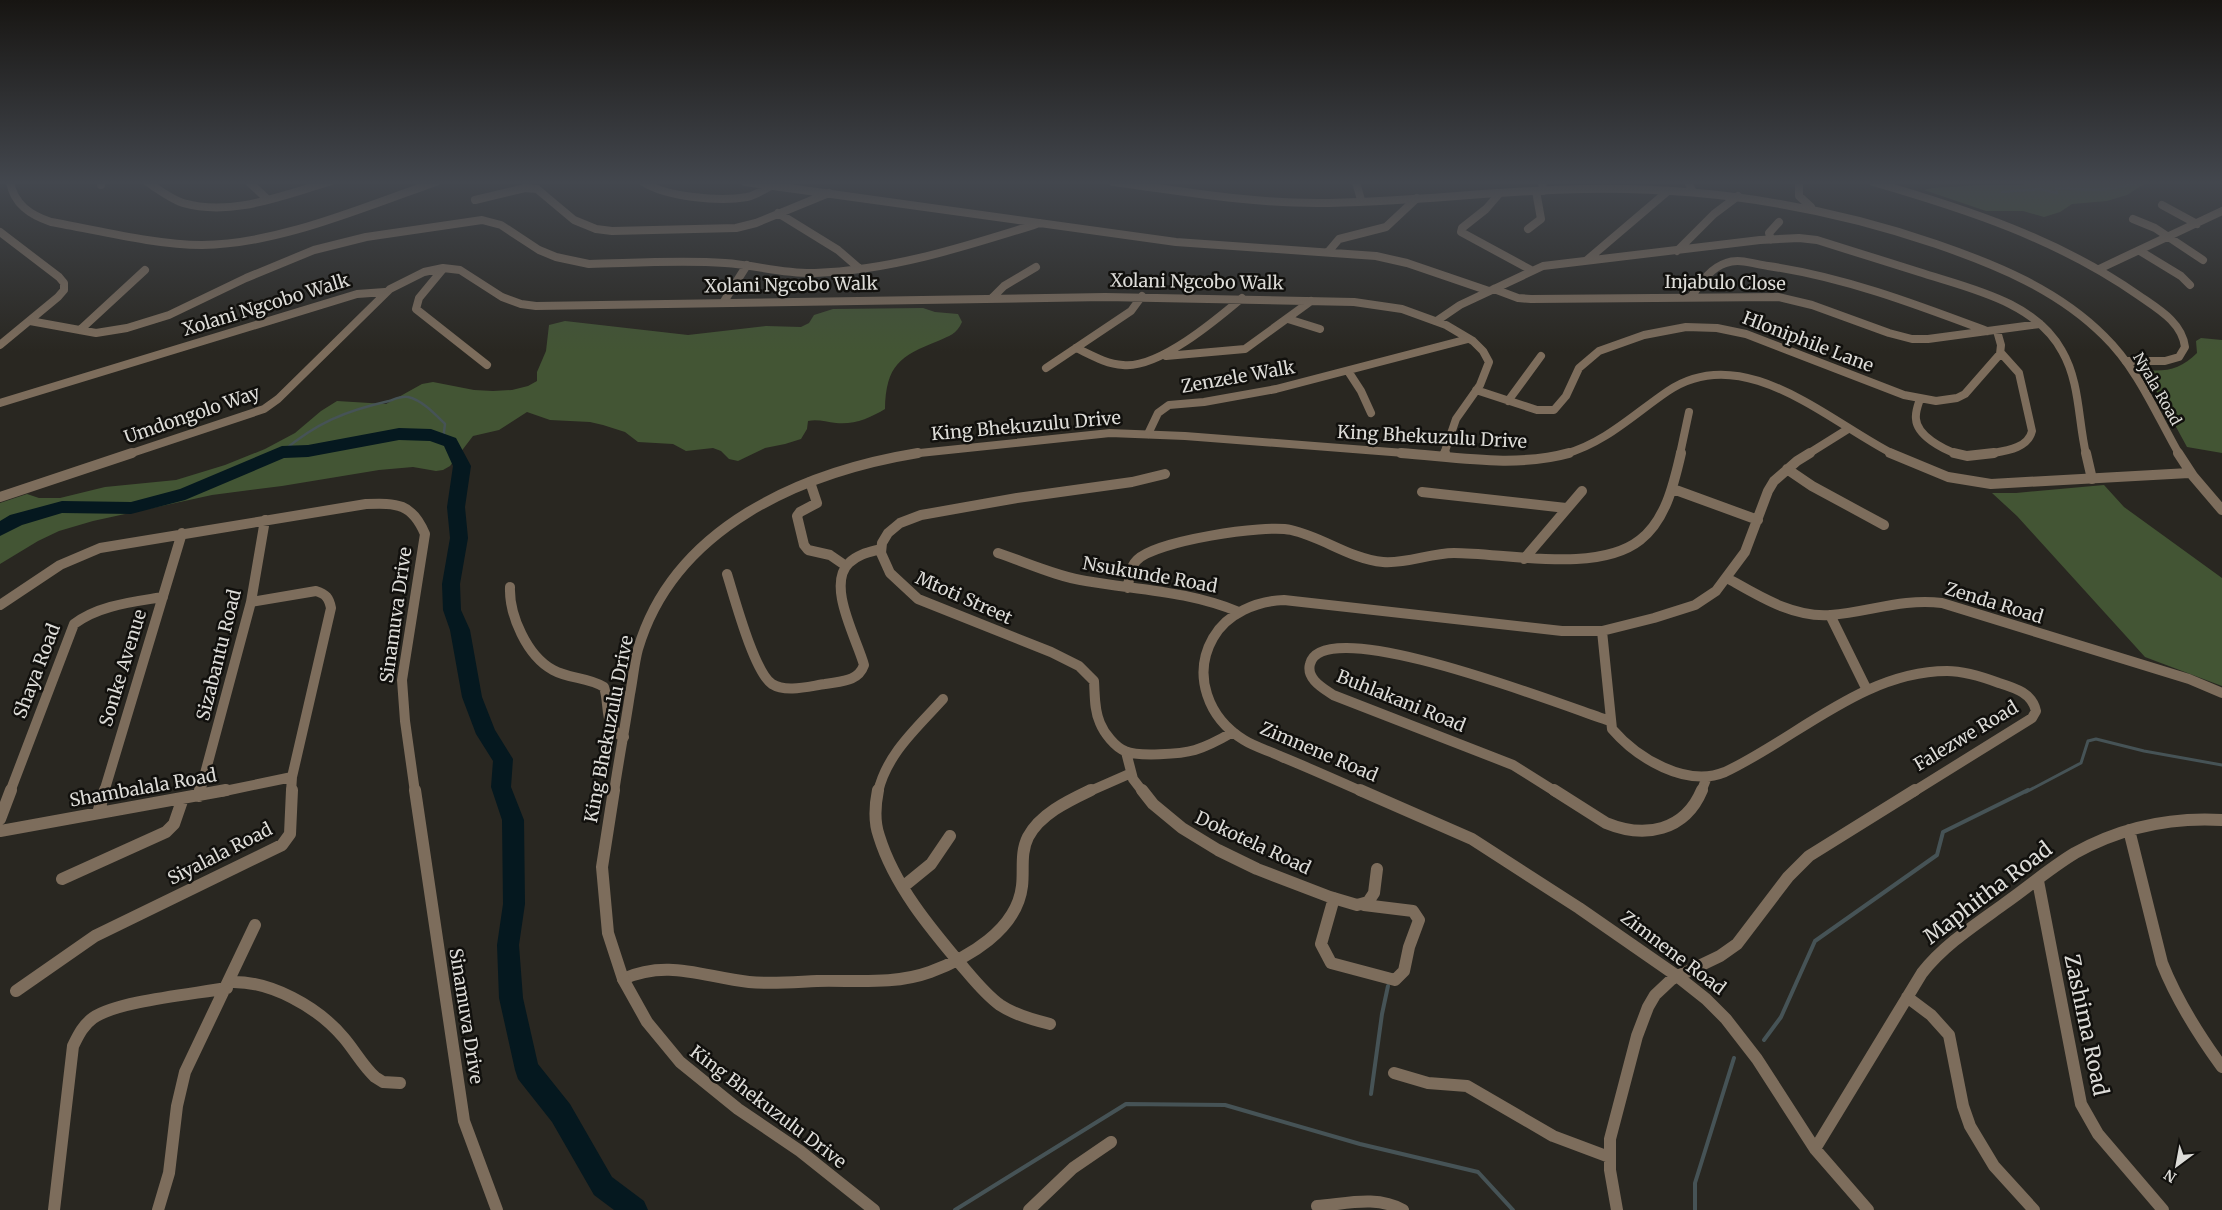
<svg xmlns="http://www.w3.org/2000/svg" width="2222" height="1210" font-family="Merriweather,serif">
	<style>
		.green { fill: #435534 }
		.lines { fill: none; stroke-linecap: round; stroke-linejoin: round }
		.stream-far2 { stroke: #465356; stroke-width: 2.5 }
		.stream-far1 { stroke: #465356; stroke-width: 3 }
		.stream { stroke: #465356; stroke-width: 4 }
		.river { fill: #05181f; fill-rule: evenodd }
		.minor-far2 { stroke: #7d6d5c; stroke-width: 8 }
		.minor-far1 { stroke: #7d6d5c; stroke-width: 10 }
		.minor { stroke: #7d6d5c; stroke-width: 12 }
		.tertiary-far2 { stroke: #7d6d5c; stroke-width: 8 }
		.tertiary-far1 { stroke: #7d6d5c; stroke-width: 10 }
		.tertiary { stroke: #7d6d5c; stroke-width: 12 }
		.labels { text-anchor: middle; stroke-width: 5; stroke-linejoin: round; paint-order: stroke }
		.far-street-label { font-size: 15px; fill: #dddcd8; stroke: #11100d }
		.street-label { font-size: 18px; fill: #dddcd8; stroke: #11100d }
		.near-street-label { font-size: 21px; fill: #dddcd8; stroke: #11100d }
	</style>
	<rect width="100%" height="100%" fill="#292721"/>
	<!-- green -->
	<path class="green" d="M2036,182H2147L2127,195L2107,201L2072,204L2060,212L2044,217L2023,211H1986L1924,190L1932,188L1982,185H2021Z
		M923,308L935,312L958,314L962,322C957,334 949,336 938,341C900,356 886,365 885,409C870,418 854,425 836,423C826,422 818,419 808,421L807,429L801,439L785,444L765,448L738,461L729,459L721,451L713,448L686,451L673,444L638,442L625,432L603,425L590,422L550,420L527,412L499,430L473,436L450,466L443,470L436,471L413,467L379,470L282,486L212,495L93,521L59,531L38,541L0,564V503L27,494L39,498H60L105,487L176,480L225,465L265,449L295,433L321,411L337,401L386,404L422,384L433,382L474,390L493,391L512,390L528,386L537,381V372L546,351L549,325L565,321L688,335L766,326L801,327L809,323L814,315L833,309Z
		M2201,338L2222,340V453L2187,447L2145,370C2167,372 2181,369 2197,353L2196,341Z
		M2104,485L2124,507L2222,578V686L2145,657L2017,516L1992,493H2016Z"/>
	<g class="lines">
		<!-- stream-far2 -->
		<path class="stream-far2" d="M2002,192L2040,189L2057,193L2056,188H2058C2087,190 2111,192 2139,182
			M282,452C316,423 345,411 389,401C395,399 401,396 408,397C422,400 435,414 445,424L443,440"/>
		<!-- stream-far1 -->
		<path class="stream-far1" d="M2026,792L2081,763L2088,741L2096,739L2144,751L2222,765"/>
		<!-- stream -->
		<path class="stream" d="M1764,1040L1781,1017L1815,941L1937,855L1943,832L2028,790
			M1371,1094L1382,1014L1388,986
			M955,1210L1126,1104L1225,1105L1360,1144L1478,1172L1513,1210
			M1695,1210V1183L1734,1058"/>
		<!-- river -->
		<path class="river" d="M399,428L431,429L456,438L471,466L465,507L468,538L460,584L461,610L470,630L482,697L495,730L513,759L511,787L524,820L525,904L519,945L523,998L538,1064L570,1104L612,1177L644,1201L648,1210H614L594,1195L552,1122L518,1079L515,1070L499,998L497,945L503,904L502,820L491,787L493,761L476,734L462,697L450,630L443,610L442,584L450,538L447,507L453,466L444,446L430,441L399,440L308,457L284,458L185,500L131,514L62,513L22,525L0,536V521L10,515L62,501L131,502L180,489L282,446L308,445Z"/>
		<!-- minor-far2 -->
		<path class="minor-far2" d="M101,182V185
			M147,182C158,189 170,199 183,203C232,217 283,195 329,182
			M249,182L266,198
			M643,182C666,197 720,202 747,197C756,195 764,190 772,185
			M745,182L1176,242L1376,256L1407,263L1489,291
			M1356,182L1361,200
			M1542,182L1543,191
			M1688,182L1693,192
			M1873,182C1966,209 2058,239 2138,295C2158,309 2182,322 2185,347L2179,357L2165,361H2126
			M1799,185V196L1811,207
			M1499,194L1486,209L1462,228L1461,232L1531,270
			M475,200L525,188L537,189L574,220L596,229L612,231L736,228L756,223L829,193
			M2162,205L2197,224
			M778,213L838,250L860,269
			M2133,219L2155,228L2203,260
			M1528,229L1541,219L1536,191
			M0,232L59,277L64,283V290L58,297L0,345
			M1771,240L1769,233L1779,222
			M1677,251L1714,214L1738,196
			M2140,251L2181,276L2190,285
			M1328,252L1339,239L1386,227L1417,198
			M1587,260L1668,191
			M443,269L419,298L416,309L487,365
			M2099,269L2222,211
			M1494,289L1518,298L1531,299L1778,297L1812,305L1889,333L1912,339H1928L2040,324
			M1691,297C1700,284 1710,268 1726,263C1739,258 1754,264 1768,266C1844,277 1915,304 1987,331
			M992,298L1004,286L1036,267
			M723,303L747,265
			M1288,319L1320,329
			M1438,320L1460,305L1543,266L1760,240L1799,238L1817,240C1851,251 1885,261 1919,272C1968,288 2035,301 2062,351C2080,382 2078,420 2086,454
			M30,321L96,333L127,328L169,315L246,278L314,250L366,237L482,220L501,225L539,250L556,257L589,264C634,263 680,260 725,263C755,265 785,274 815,273C893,270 967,246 1040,223
			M80,330L145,270
			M1076,348C1091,355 1106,364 1123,365C1158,369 1216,320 1242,298
			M1166,356L1245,349L1311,301
			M1046,368L1131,311L1142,296
			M1348,371L1361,391L1371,413
			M1476,390L1537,410H1554L1566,396L1579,368L1599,351L1644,335L1686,327L1717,328L1746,334L1904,395L1936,401L1957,398L1965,394L2000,354L2001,345L1997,331
			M1920,399C1918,405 1915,412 1916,419C1917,436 1943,449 1957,454
			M1508,401L1541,356
			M0,403L357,294L385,292
			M1148,434L1158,413L1169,405L1204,402L1276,389L1468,339
			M129,454L264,409L278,399L390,289L424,272L443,268L460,270L502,297L521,304L536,306L1105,297L1354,302L1402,309L1446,325L1473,341L1483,351L1489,362L1480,385L1456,419L1444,454
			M1680,454L1689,412
			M1808,454L1848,429
			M1988,454C2004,451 2028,449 2032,431L2019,373L2001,353"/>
		<!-- minor-far1 -->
		<path class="minor-far1" d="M1954,453L1967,456L1994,453
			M2086,453L2092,479
			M1444,456L1445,453
			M1787,469L1812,486L1884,525
			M1165,474L1132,482L1017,498L921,515L900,523L888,533L882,543L881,553L890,573L918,599L1051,652L1079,666L1094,681C1095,695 1094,710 1100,723C1104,733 1115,747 1125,751C1138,757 1181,754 1195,750C1208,746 1221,739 1233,732
			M810,482L817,503L800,512L797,516L804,545L808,550L830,555L846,566
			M1673,489L1758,520
			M1422,492L1566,508
			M0,497L132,453
			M998,553C1025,562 1058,577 1086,581C1139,590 1188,591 1239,612
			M1524,559L1582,491
			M727,574C734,596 754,672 772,684C786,693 810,686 825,684C841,681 858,682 864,665C857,639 826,585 849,563C858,554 870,552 881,549
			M1727,578C1759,596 1793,618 1831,615C1869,612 1903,598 1942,603L2189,679L2222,693
			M510,587C509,615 527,656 553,670C569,679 588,677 604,687C610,705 603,729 624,737
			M1128,588C1129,578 1130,567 1137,560C1155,541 1265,524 1291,530C1323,537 1350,559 1383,562C1407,564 1430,553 1454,553C1505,553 1597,574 1640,540C1666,520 1674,483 1681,453
			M251,602L316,591C326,594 329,598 331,608L292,777L291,792
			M0,605L60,565L100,548L366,504C397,503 412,503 425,534L402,680L405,721L415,792
			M1830,615L1867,690
			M1602,631L1612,729C1637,758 1686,788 1725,772C1797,738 1864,671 1947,671C1965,671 1983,677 1999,683C2015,688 2032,693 2036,711L2032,718L1913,792
			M1126,752L1133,779L1143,792
			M10,792L74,624C99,605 133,602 163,597
			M104,792L182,533
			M200,792L251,602L265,520
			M220,792L292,777
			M878,792C887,753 918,727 943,699
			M1088,792L1129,774
			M1363,792C1336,780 1309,768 1282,757C1270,751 1255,747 1244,740C1208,718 1192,675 1213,638C1227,613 1257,601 1284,600L1562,631H1602L1654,618L1695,605L1716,591L1745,552L1768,491L1774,481L1797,461L1810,453
			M1556,792L1513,765L1333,695C1323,688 1306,679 1310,664C1323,610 1572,709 1610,721
			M1701,792L1707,777"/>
		<!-- minor -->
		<path class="minor" d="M415,790L464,1121L497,1210
			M878,790C875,805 874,822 879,836C894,885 930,928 963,967C974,980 986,995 1000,1005C1015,1015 1033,1020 1050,1024
			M1142,790L1153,804L1182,828L1218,850L1257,869L1330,897L1357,905L1368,902L1374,893L1377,869
			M1360,790L1472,839L1579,908L1677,976L1706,999L1726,1019L1757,1059L1815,1149L1868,1210
			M1554,790L1606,823C1645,839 1685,831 1702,790
			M199,796L200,790
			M98,813L105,790
			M0,819L11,790
			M2129,830L2162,963C2177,1001 2198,1034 2222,1067
			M0,831L226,790
			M62,879L166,832L174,824L183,798
			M2038,881L2081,1104L2098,1134L2163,1210
			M904,886L931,864L950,836
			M1334,898L1321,944L1331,963L1395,980L1404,971L1409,947L1419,920L1413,911L1364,905
			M623,979C668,959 703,977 749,982C772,984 794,982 817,981C855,980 894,985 930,972C968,958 1017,930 1022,886C1024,870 1020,853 1028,837C1040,814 1068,801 1091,790
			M229,982C270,980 318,1007 344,1038C355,1051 363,1066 375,1077L383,1082L400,1083
			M16,991L95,936L282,845L290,834L292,790
			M1907,997L1931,1015L1949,1035L1963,1106L1970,1126L1994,1166L2034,1210
			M1394,1073L1428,1083L1467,1086L1553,1136L1609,1157
			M1815,1149L1922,973C1944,945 1975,925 2004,904C2027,888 2050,868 2075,853C2120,828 2171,817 2222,820
			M1317,1206C1346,1204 1376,1195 1403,1210
			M54,1210L73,1046C78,1036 83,1025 93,1018C117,1001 195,994 227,988
			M158,1210L169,1173L177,1106L185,1072L255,925
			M1029,1210L1073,1168L1111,1142
			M1617,1210L1610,1170V1139L1637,1036L1648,1007L1655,995L1672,979L1720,956L1737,944L1788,877L1809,856L1915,790"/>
		<!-- tertiary-far2 -->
		<path class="tertiary-far2" d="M10,182C14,204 30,215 51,222C97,230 155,245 202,245C280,244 363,207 436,182
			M1113,182C1181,191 1248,203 1317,203C1407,203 1496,190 1586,189C1706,187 1822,205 1936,244C1997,265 2058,290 2104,336C2138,369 2156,414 2179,454
			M910,454L1110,433L1185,436L1417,454
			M1565,454C1605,443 1634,414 1668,391C1743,340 1828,421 1893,454"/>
		<!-- tertiary-far1 -->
		<path class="tertiary-far1" d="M1401,453C1456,457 1515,468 1569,453
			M1890,453L1948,477L1991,484L2189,473
			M2178,453L2193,476L2222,510
			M614,792C619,759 625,727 630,694C633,679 634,664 638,649C674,527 802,472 918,453"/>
		<!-- tertiary -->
		<path class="tertiary" d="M614,790L602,867L608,933L623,979L647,1022L680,1062L738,1109L800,1151L874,1210"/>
	</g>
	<!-- sky -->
	<linearGradient id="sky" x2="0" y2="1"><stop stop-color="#171512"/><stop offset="0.52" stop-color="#43474e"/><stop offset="1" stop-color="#43474e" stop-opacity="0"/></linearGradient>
	<rect width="2222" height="351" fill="url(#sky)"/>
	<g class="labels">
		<!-- far-street labels -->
		<g class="far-street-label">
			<text transform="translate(2157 389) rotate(60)" y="5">Nyala Road</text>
		</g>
		<!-- street labels -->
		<g class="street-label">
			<text transform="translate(1197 282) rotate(1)" y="6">Xolani Ngcobo Walk</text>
			<text transform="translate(1725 283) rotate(1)" y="6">Injabulo Close</text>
			<text transform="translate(791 285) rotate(-1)" y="6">Xolani Ngcobo Walk</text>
			<text transform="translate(266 305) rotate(-17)" y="6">Xolani Ngcobo Walk</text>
			<text transform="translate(1808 342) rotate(21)" y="6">Hloniphile Lane</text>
			<text transform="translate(1238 377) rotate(-10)" y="6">Zenzele Walk</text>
			<text transform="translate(192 415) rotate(-19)" y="6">Umdongolo Way</text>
			<text transform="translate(1026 426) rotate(-5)" y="6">King Bhekuzulu Drive</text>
			<text transform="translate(1432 437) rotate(3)" y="6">King Bhekuzulu Drive</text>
			<text transform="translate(1150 575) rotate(10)" y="6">Nsukunde Road</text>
			<text transform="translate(964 598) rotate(24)" y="6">Mtoti Street</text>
			<text transform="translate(1994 603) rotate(17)" y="6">Zenda Road</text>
			<text transform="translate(396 615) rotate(-82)" y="6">Sinamuva Drive</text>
			<text transform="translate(219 655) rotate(-76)" y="6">Sizabantu Road</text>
			<text transform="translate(123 668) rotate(-73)" y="6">Sonke Avenue</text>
			<text transform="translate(37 671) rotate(-69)" y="6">Shaya Road</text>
			<text transform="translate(1401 701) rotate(22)" y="6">Buhlakani Road</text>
			<text transform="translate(609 729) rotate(-79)" y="6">King Bhekuzulu Drive</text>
			<text transform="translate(1966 736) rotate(-31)" y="6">Falezwe Road</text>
			<text transform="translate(1319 752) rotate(23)" y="6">Zimnene Road</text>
			<text transform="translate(143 788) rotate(-10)" y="6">Shambalala Road</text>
			<text transform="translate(1253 843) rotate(25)" y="6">Dokotela Road</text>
			<text transform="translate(220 854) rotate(-27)" y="6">Siyalala Road</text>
			<text transform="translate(1673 953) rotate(37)" y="6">Zimnene Road</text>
			<text transform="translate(466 1016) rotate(81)" y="6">Sinamuva Drive</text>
			<text transform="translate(768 1107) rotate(37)" y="6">King Bhekuzulu Drive</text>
		</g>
		<!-- near-street labels -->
		<g class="near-street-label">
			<text transform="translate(1988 893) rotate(-37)" y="7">Maphitha Road</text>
			<text transform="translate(2086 1025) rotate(78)" y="7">Zashima Road</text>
		</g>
	</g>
	<!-- north arrow -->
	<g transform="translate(2177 1165) rotate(212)" stroke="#11100d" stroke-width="4" paint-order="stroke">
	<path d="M0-4L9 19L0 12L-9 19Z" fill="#dddcd8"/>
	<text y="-8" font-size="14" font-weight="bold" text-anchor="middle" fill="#dddcd8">N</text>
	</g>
</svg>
